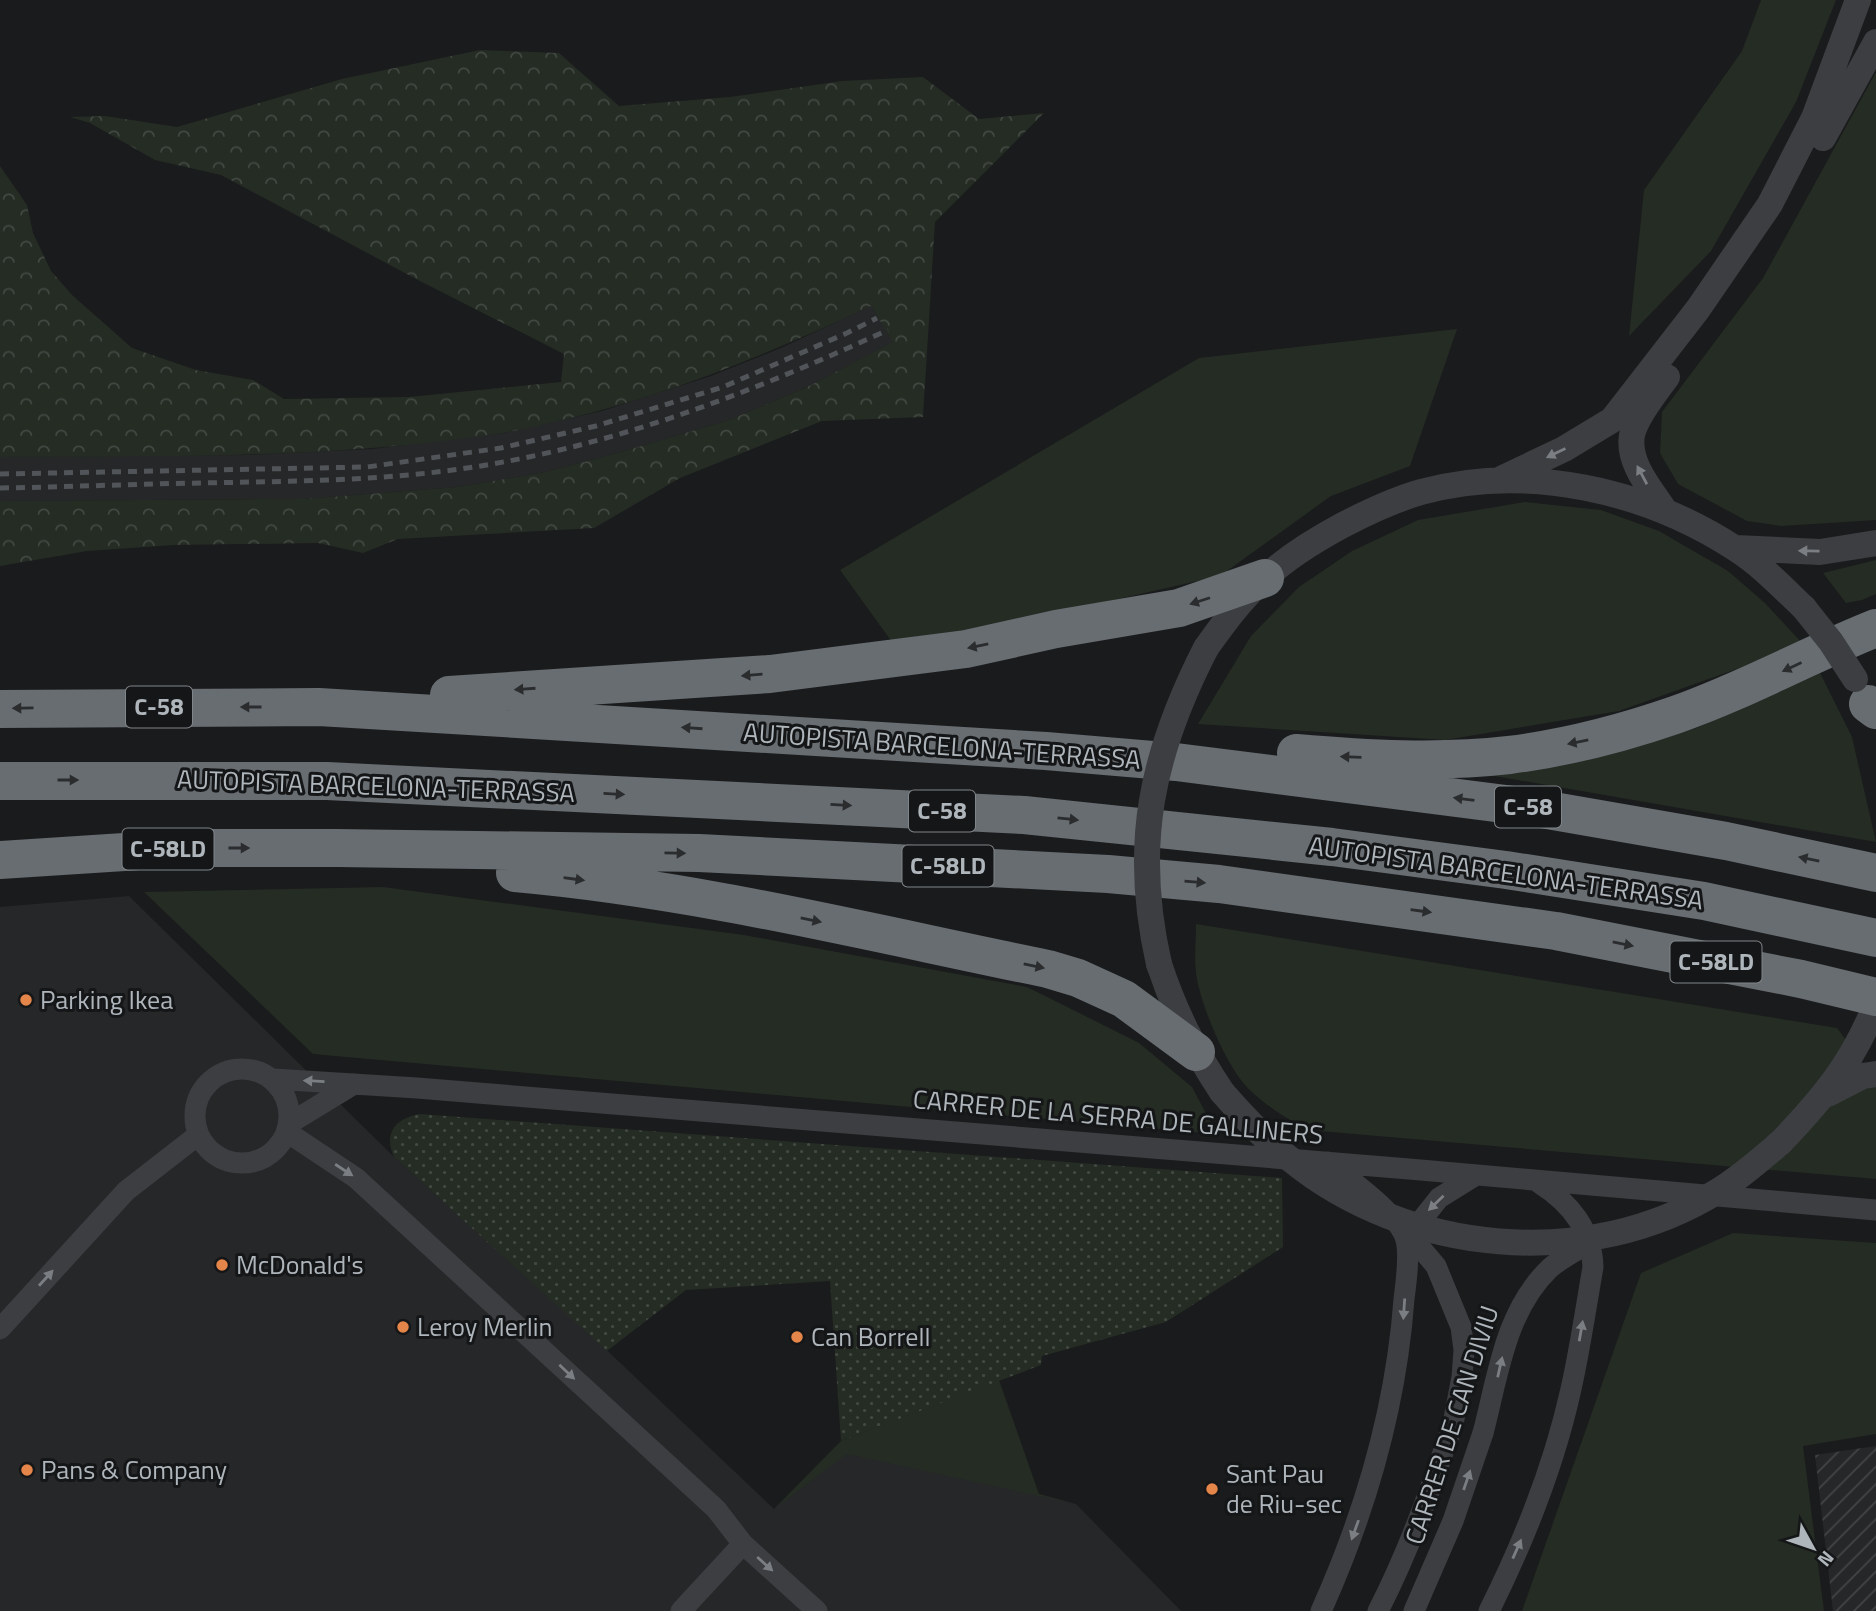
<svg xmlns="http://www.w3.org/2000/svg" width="1876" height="1611" font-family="'Titillium Web',sans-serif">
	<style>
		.built { fill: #262729 }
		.industrial { fill: url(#industrial-furrows) }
		.grass { fill: #252c24 }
		.forest { fill: url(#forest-crowns) }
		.park { fill: url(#park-dots) }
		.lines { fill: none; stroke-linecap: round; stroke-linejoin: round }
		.minor { stroke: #3c3e41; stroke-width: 21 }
		.tertiary { stroke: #3c3e41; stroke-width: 26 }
		.motorway { stroke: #686d72; stroke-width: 38 }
		.rail { stroke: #515458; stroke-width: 5; stroke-dasharray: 9 7; stroke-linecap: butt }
		.minor-bridge { stroke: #3c3e41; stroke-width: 21 }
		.tertiary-bridge { stroke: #3c3e41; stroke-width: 26 }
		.oneway { fill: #7b7f84 }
		.oneway2 { fill: #2a2c2e }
		.poi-dot { fill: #e4854a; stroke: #151617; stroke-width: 2.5 }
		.labels { text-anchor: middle; stroke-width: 6; stroke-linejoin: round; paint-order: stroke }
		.shield { fill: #151617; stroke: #80858a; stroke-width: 2 }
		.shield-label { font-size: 24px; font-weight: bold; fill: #aeb5bb }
		.street-label { font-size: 26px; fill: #aeb5bb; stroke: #151617 }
		.poi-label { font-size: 26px; fill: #aeb5bb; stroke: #151617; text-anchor: start }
	</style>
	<defs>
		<pattern id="industrial-furrows" width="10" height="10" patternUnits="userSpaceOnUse" patternTransform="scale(1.75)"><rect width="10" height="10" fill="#262729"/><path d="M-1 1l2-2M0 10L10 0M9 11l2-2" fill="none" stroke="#434446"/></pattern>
		<pattern id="forest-crowns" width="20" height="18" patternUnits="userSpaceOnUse" patternTransform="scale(1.75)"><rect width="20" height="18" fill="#252c24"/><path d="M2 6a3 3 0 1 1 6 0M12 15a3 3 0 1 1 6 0" fill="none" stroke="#424842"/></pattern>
		<pattern id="park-dots" width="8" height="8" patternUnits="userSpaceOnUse" patternTransform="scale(1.75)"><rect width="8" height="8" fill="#252c24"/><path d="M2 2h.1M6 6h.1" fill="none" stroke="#424842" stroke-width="1.8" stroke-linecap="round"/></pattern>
	</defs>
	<rect width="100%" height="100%" fill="#1a1b1c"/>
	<!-- built -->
	<path class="built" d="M871,306L894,342L807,387L729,420L621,452L545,472L458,487L303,499L0,501V457L249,455L372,449L504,433L602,411L711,376L781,348Z
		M129,896L394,1157L594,1338L774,1509L835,1447L1039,1494L1076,1504L1181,1611H0V907Z"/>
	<!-- industrial -->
	<path class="industrial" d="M1876,1446V1611H1833L1815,1455Z"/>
	<!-- grass -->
	<path class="grass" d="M1761,0H1836L1796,102L1711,251L1629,336L1644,190L1742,51Z
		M1876,72V520L1781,526L1747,521L1678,484L1660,453L1662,412L1763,278Z
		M1457,329L1410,466L1331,496L1220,576L897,649L840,570L1199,358Z
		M1525,502L1601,510L1659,531L1728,571L1765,603L1804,645L1619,711L1445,740L1198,724L1251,636L1299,587L1352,551L1418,520Z
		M1876,560V594L1862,600L1846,603L1823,573Z
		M1820,673L1852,737L1876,842L1483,774L1694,729Z
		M383,887L744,935L1027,987L1139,1043L1192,1087L1217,1134L313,1054L144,892Z
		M1196,924L1837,1028L1876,1080V1179L1308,1130C1289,1120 1260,1102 1246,1086C1225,1063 1200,1004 1196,973C1194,957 1196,940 1196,924Z
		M1733,1233L1876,1243V1434L1803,1446L1824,1611H1522L1641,1273Z
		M999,1380L1039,1494L1076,1504L847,1454L774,1509L841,1441Z"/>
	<!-- forest -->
	<path class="forest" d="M480,50L559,53L619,106L730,97L842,81L923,77L979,119L1044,113L935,222L923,417L822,421L680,478L594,528L398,539L363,553L318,543L174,545L87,551L0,566V501L303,499L458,487L545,472L621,452L729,420L807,387L893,342L871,306C768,354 670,395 558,421C540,425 521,430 502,433C336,459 168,456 0,457V166L27,205L33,233L51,271L72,295L132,348L196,370L253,380L284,399L409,397L561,382L564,354L420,281L221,175L155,160L90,123L70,117L105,116L177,127L342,79Z"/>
	<!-- park -->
	<path class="park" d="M420,1114L1282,1178L1283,1247L1166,1322L1042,1356L1041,1365L841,1441L830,1281L686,1290L607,1351L394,1157C383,1133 396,1118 420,1114Z"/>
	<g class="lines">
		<!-- minor -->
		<path class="minor" d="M195 1116a47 47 0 1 1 94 0a47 47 0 1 1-94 0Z
			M273,1079L417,1088L1409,1169L1876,1210
			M290,1123L354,1084
			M287,1132L356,1178L716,1509L743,1544L817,1611
			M1409,1236L1439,1198L1476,1175
			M0,1329L126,1191L198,1135
			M681,1611L743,1544
			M1321,1611C1366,1511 1396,1408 1404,1299C1406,1283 1410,1255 1406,1240C1399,1213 1349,1180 1328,1162
			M1378,1611C1409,1551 1431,1487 1453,1424
			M1414,1611L1453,1521L1483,1433
			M1489,1611C1524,1541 1554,1466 1571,1389C1580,1349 1586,1307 1593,1267C1592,1230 1569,1202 1539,1183"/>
		<!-- tertiary -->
		<path class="tertiary" d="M1823,138L1876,42
			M1503,478L1564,449L1612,420L1698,309L1770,204L1814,118L1858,0
			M1665,511C1651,489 1627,463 1632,435C1635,420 1657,390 1667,377
			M1736,548L1820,552L1876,543
			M1206,648C1224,623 1241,599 1264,579C1287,557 1315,540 1343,525C1368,512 1393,500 1421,492C1526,463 1646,490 1736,549C1761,565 1782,587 1804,608
			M1159,964C1175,1012 1194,1050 1222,1092
			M1828,1094L1863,1076L1876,1074
			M1781,1142C1824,1097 1853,1062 1876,1004"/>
		<!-- motorway -->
		<path class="motorway" d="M449,695L770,674L966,649L1056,629L1179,608L1265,578
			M1868,704L1876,710
			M0,709L319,707L1046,751L1176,762L1536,808L1726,841L1876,873
			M1296,753C1366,759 1439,763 1509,755C1565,748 1623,733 1675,715C1744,691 1808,655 1876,628
			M0,781H327L1024,815L1332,847L1506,870L1704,901L1876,938
			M0,860L186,848H337L699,853L1108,874L1219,884L1556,931L1801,979L1876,997
			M515,873C696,889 871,933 1048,969L1078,978L1124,999L1196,1052"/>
		<!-- rail -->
		<path class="rail" d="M0,474L367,467L501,448L596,426L723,387L847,333L877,318
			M0,488C67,487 134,484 201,483C299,481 396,481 492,464C631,440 761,388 888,330"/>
		<!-- minor-bridge -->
		<path class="minor-bridge" d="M1397,1220L1436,1266L1461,1327L1464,1350L1462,1377L1453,1424
			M1483,1433C1498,1376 1505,1311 1550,1268C1564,1256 1581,1248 1597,1239"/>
		<!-- tertiary-bridge -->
		<path class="tertiary-bridge" d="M1804,608L1831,642L1855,679
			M1159,964C1132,846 1151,755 1206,648
			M1222,1092C1243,1116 1264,1139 1290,1159C1407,1255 1588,1272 1718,1191C1741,1177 1761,1159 1781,1142"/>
	</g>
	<!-- one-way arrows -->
	<defs><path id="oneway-solid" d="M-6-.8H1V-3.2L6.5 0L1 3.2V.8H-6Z" transform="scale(1.75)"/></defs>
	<g class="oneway">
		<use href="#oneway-solid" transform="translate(1556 453) rotate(154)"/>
		<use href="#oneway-solid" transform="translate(1642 475) rotate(-118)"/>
		<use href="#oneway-solid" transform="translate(1809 551) rotate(-179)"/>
		<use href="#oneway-solid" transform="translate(314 1081) rotate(-177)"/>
		<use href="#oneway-solid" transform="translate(344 1170) rotate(33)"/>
		<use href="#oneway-solid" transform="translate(1436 1203) rotate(136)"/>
		<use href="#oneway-solid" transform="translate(46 1278) rotate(-48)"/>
		<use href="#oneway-solid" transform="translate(1404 1309) rotate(94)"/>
		<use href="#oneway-solid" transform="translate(1581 1331) rotate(-80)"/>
		<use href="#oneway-solid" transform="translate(1500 1367) rotate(-77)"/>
		<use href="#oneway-solid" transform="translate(567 1372) rotate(43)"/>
		<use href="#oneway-solid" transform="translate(1467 1480) rotate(-71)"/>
		<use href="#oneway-solid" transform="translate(1355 1530) rotate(110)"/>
		<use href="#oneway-solid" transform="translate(1517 1549) rotate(-66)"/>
		<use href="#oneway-solid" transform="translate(765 1564) rotate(42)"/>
	</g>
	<g class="oneway2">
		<use href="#oneway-solid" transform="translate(1200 601) rotate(162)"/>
		<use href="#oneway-solid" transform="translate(978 646) rotate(168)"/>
		<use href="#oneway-solid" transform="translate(1792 667) rotate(155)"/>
		<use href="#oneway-solid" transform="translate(752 675) rotate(175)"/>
		<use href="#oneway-solid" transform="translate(525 689) rotate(176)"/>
		<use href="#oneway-solid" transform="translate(251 707) rotate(-180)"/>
		<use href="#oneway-solid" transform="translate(23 708) rotate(179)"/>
		<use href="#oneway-solid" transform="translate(692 728) rotate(-176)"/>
		<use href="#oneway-solid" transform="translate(1578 742) rotate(169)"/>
		<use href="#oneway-solid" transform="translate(1351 757) rotate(-178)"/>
		<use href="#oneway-solid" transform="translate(68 780)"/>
		<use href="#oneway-solid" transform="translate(614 794) rotate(3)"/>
		<use href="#oneway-solid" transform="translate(1464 799) rotate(-173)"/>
		<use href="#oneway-solid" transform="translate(841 805) rotate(3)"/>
		<use href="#oneway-solid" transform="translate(1068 819) rotate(6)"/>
		<use href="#oneway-solid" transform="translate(239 848)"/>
		<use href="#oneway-solid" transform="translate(675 853) rotate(1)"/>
		<use href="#oneway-solid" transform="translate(1809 859) rotate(-168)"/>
		<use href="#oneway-solid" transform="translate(574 879) rotate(8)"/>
		<use href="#oneway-solid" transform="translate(1195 882) rotate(5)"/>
		<use href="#oneway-solid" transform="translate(1421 911) rotate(8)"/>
		<use href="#oneway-solid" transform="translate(811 920) rotate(11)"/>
		<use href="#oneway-solid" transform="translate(1623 944) rotate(11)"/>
		<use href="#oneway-solid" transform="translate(1034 966) rotate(11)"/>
	</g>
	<!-- markers -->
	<g class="poi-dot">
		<circle cx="26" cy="1000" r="7"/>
		<circle cx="222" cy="1265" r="7"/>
		<circle cx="403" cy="1327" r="7"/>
		<circle cx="797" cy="1337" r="7"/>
		<circle cx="27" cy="1470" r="7"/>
		<circle cx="1212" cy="1489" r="7"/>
	</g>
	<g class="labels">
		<!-- shield labels -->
		<g class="shield">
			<rect x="126" y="686.5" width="66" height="41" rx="5"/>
			<rect x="1495" y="786.5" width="66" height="41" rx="5"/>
			<rect x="909" y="790.5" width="66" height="41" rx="5"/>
			<rect x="122.5" y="828.5" width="91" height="41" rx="5"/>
			<rect x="902.5" y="845.5" width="91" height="41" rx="5"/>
			<rect x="1670.5" y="941.5" width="91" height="41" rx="5"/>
		</g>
		<g class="shield-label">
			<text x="159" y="715">C-58</text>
			<text x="1528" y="815">C-58</text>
			<text x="942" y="819">C-58</text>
			<text x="168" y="857">C-58LD</text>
			<text x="948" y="874">C-58LD</text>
			<text x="1716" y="970">C-58LD</text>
		</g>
		<!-- street labels -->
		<g class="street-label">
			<text transform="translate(942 746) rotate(4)" y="9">AUTOPISTA BARCELONA-TERRASSA</text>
			<text transform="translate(376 786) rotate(2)" y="9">AUTOPISTA BARCELONA-TERRASSA</text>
			<text transform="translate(1506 873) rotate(8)" y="9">AUTOPISTA BARCELONA-TERRASSA</text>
			<text transform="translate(1118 1117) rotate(5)" y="9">CARRER DE LA SERRA DE GALLINERS</text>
			<text transform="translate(1452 1425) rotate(-72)" y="9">CARRER DE CAN DIVIU</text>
		</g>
		<!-- poi labels -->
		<g class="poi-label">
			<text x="40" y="1009">Parking Ikea</text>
			<text x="236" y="1274">McDonald's</text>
			<text x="417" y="1336">Leroy Merlin</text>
			<text x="811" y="1346">Can Borrell</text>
			<text x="41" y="1479">Pans &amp; Company</text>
			<text x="1226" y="1483">Sant Pau<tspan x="1226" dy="30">de Riu-sec</tspan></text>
		</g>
	</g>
	<!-- north arrow -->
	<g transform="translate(1813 1548) rotate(130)" stroke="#151617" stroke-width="5" paint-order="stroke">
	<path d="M0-5L12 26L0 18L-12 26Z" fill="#aeb5bb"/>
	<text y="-10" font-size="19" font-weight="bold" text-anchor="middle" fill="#aeb5bb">N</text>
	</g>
</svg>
